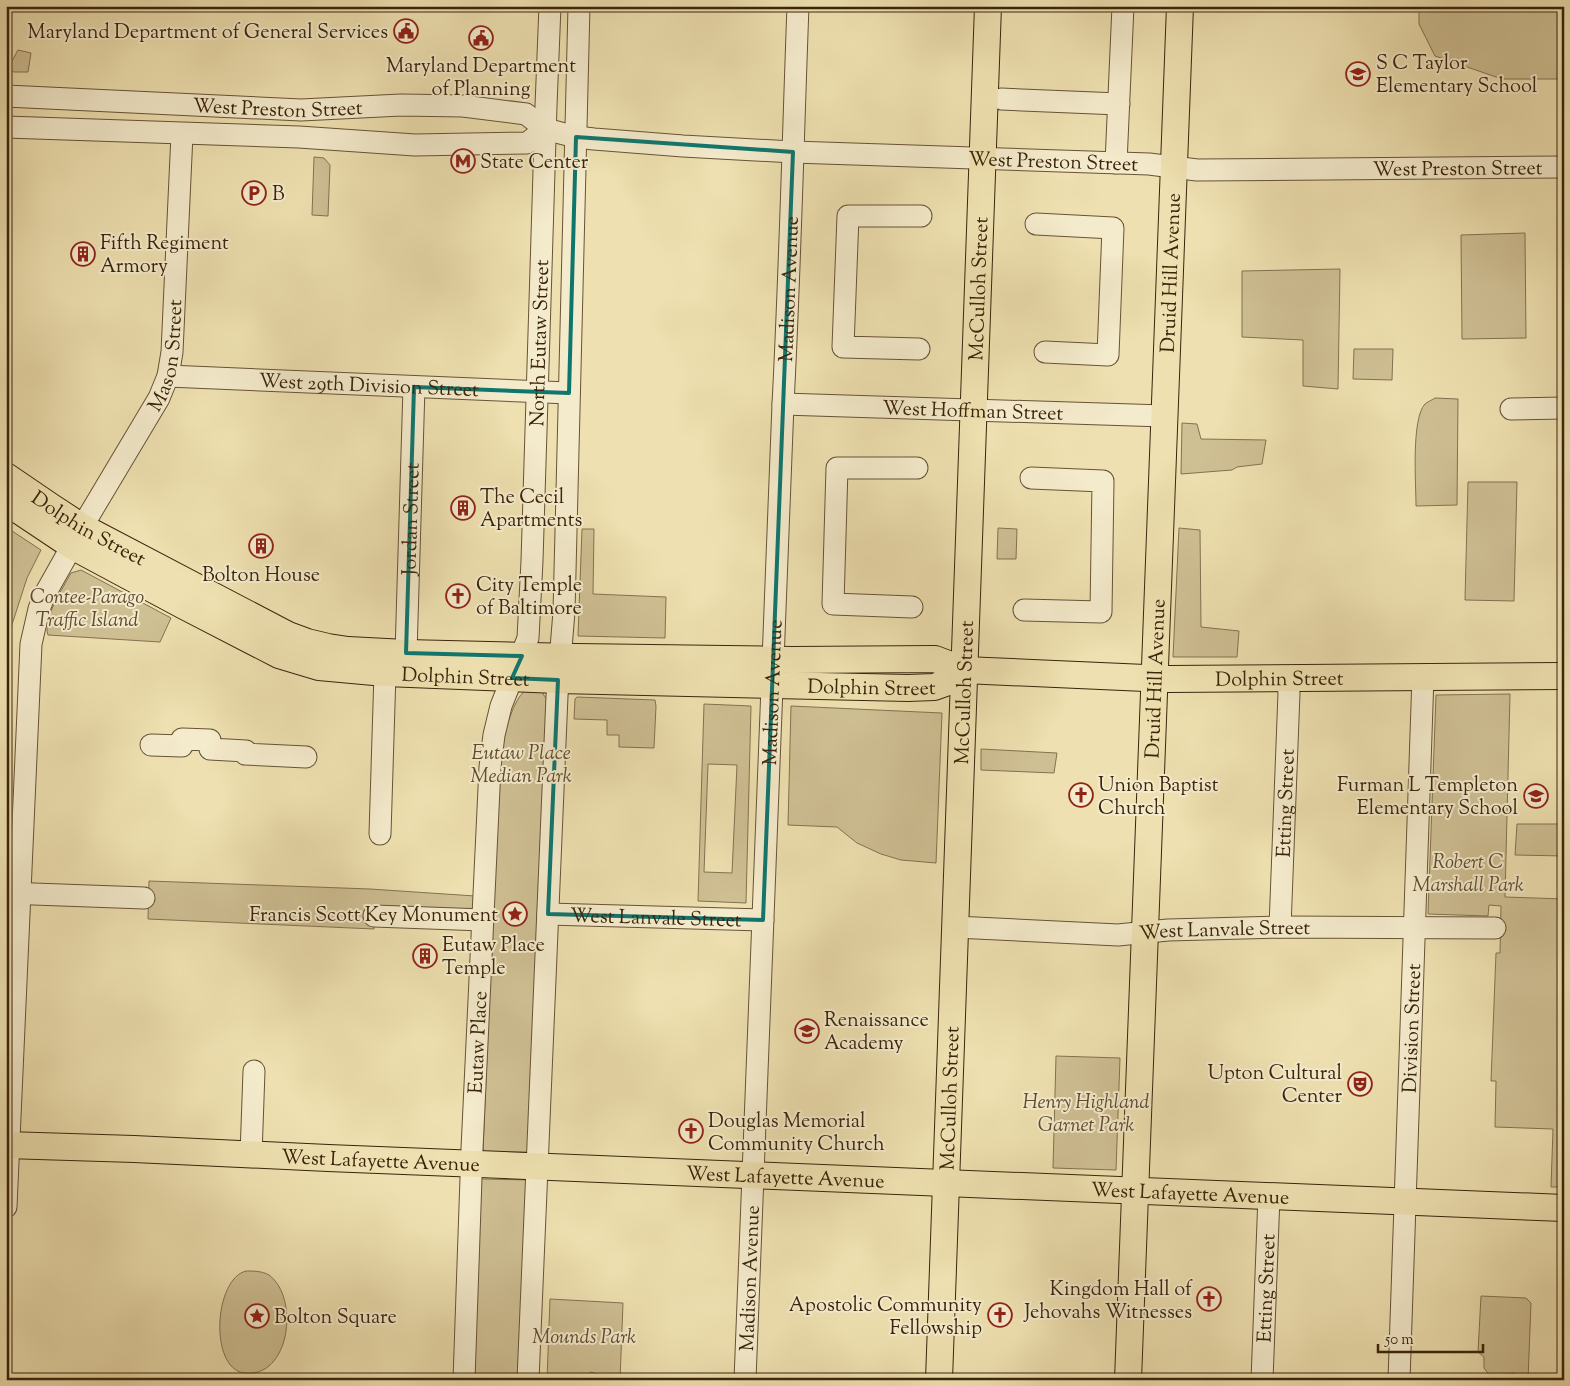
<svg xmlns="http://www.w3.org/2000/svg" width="1570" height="1386" font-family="'Sorts Mill Goudy',serif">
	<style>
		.green { fill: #cfc094; stroke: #847250; fill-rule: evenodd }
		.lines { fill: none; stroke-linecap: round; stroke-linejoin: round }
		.minor-casing { stroke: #675335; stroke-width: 23 }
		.major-casing { stroke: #3a240c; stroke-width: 28 }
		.minor { stroke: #f4ebcc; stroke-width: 21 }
		.major { stroke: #eee0b0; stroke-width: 26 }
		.marked { fill: none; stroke: #0f766e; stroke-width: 4; stroke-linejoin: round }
		.labels { text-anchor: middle; stroke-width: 4; stroke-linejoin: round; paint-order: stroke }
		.poi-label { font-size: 20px; fill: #3a240c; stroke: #f4ebcc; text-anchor: start }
		.street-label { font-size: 20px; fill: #3a240c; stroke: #f4ebcc }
		.park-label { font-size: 20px; font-style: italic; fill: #5f4b2e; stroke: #f4ebcc }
	</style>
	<rect width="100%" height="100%" fill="#eee0b0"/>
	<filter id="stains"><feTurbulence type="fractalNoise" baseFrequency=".004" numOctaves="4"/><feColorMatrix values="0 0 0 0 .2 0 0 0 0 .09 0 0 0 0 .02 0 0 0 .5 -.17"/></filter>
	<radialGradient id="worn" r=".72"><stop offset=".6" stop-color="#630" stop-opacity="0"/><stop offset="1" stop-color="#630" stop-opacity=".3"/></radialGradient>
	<!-- green -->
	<path class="green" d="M1419,6H1564V79H1502L1435,56L1419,24Z
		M18,50L31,53L28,72H14L9,70L8,68Z
		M314,157L324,158L330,165L328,216L312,215Z
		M1525,233L1526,338L1462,339L1461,235Z
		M1340,269L1338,389L1303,386V340L1242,337V271Z
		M1354,349H1393L1392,380L1353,379Z
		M1435,398L1458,399L1457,505L1416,506C1416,485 1411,419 1425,404C1427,402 1432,400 1435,398Z
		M1182,423L1197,424L1201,439L1266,440L1262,464L1237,467L1232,470L1181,474Z
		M1468,482H1517L1514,601L1465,600Z
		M6,527L41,550L27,578L8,637H6Z
		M998,528L1017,529L1016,559H997Z
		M1179,528L1200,530L1201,627L1239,631L1237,657H1173Z
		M582,529H594L593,594L666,597L665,638L578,636Z
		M81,570L171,618L160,642L48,635C42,619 63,588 71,573Z
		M525,691L542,692L547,700L528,1152H483L499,758C502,742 512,700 525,691Z
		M1510,694L1505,897L1564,899V1187H1551L1553,1129L1495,1127L1496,1081H1491L1496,953H1500L1501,906L1489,905L1488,916L1428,914L1436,695Z
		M577,697L655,700L656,706L654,748L619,747V735H607V720L574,719L575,699Z
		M704,704L751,706L746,903L698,901ZM708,764L737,765L732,873L704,872Z
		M791,706L942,713L936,863L901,860L881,854L857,843L837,827L788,825Z
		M981,749L1057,753L1054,773L981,770Z
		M1517,824H1564V856L1515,855Z
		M149,881L370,889L475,896L474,918L374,919V929L148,919Z
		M1056,1056L1120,1058L1116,1170L1053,1168Z
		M481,1179L530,1180L520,1380H472Z
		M246,1271C254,1271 262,1271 269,1275C300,1298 290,1379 244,1373C209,1368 214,1279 246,1271Z
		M1481,1296L1526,1298L1531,1303L1528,1380H1520L1514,1373L1490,1376L1484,1368V1357L1478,1352Z
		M550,1299L623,1303L620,1380H605L602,1376L591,1372L586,1376L585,1380H547Z"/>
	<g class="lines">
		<!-- minor casing -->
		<g class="minor-casing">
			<g id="minor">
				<path id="s1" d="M6,96L301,110L401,105L463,106L526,114L545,129L576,137L594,139L683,146L793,152L1149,164L1197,170L1564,167"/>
				<path d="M1001,99L1119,104"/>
				<path d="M6,127L299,137L415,145L527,143L545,129"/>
				<path d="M1116,163L1123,6"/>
				<path d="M1036,224L1113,228L1108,355L1045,352"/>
				<path d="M919,349L843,347L848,216H921"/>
				<path id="s2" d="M168,376L569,393"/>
				<path id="s3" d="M783,404L1164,416"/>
				<path d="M1511,409L1564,408"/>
				<path id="s4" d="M82,527L159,398L168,376L172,352L182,134"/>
				<path d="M912,607L833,604L837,468H917"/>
				<path d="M1024,610L1101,612L1103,481L1031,478"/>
				<path id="s5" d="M406,653L414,387"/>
				<path d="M151,745L182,746V739L210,740V749L246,751L245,754L306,757"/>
				<path d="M380,834L385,673"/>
				<path d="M6,893L144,898"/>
				<path id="s6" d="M548,914L763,920"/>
				<path d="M374,916L483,920"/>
				<path id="s7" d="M955,927L1118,935L1168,930L1280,927L1495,928"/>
				<path id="s8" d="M1280,927L1289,693L1287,678"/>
				<path d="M251,1155L254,1071"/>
				<path d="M6,1207L31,644L39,609L45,594L72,546"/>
				<path id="s9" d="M464,1380L472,1149L490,767L494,735L501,706L528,638L532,561L546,106L550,6"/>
				<path d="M528,1380L557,696L564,612L579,6"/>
				<path id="s10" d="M745,1380L783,404C790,271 793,139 798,6"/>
				<path id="s11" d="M1262,1380L1269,1196"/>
				<path id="s12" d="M1399,1380L1423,676"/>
			</g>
		</g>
		<!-- major casing -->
		<g class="major-casing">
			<g id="major">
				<path id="s13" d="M6,476L50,506L82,527L288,635L307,642L328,647L348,650L406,653L576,657L793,660L935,659L964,670L1168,679L1564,676"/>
				<path id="s14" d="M6,502L72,546L184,606L279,655L319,667L385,673L558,680L908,688L934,687L948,682L964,670"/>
				<path id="s15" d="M6,1145L134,1149L328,1158L1564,1208"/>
				<path id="s16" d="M939,1380L988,6"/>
				<path id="s17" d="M1128,1380L1180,6"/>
			</g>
		</g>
		<!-- minor -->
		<use href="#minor" class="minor"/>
		<!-- major -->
		<use href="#major" class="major"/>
	</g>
	<!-- marked area -->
	<path class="marked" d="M576,137L793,152L763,920L548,914L558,680L512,678L522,656L406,653L414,387L569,393Z"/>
	<!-- icons -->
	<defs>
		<g id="civic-ring" transform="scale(1.25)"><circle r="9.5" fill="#f4ebcc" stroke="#8f2418" stroke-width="1.5"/><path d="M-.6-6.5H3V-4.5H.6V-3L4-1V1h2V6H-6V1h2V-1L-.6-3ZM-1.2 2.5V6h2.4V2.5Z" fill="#8f2418"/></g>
		<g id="school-ring" transform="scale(1.25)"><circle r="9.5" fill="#f4ebcc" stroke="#8f2418" stroke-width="1.5"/><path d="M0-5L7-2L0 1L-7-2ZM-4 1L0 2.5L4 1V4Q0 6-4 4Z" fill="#8f2418"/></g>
		<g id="metro-ring" transform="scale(1.25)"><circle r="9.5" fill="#f4ebcc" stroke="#8f2418" stroke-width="1.5"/><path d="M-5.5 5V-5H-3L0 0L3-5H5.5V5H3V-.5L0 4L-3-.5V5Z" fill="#8f2418"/></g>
		<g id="parking-ring" transform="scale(1.25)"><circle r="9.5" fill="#f4ebcc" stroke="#8f2418" stroke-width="1.5"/><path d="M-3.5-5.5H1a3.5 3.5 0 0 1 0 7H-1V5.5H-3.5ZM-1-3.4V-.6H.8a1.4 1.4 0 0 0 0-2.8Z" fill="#8f2418"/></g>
		<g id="building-ring" transform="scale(1.25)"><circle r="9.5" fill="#f4ebcc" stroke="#8f2418" stroke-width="1.5"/><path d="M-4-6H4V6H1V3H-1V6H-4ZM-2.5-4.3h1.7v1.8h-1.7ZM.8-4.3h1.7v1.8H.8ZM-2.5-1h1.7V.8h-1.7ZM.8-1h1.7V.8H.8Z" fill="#8f2418"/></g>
		<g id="church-ring" transform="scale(1.25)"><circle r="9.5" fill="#f4ebcc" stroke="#8f2418" stroke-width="1.5"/><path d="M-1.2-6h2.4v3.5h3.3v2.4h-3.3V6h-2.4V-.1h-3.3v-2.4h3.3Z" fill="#8f2418"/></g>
		<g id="sight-ring" transform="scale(1.25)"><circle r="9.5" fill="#f4ebcc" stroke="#8f2418" stroke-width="1.5"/><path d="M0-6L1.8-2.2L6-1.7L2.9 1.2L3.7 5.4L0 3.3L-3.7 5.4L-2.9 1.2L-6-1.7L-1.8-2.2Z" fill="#8f2418"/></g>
		<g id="theatre-ring" transform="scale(1.25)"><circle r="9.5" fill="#f4ebcc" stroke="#8f2418" stroke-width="1.5"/><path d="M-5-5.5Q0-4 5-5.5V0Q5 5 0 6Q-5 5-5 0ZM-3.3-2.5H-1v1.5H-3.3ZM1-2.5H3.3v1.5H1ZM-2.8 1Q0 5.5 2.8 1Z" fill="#8f2418"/></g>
	</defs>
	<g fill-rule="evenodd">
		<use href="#civic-ring" x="406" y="31"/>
		<use href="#civic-ring" x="481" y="38"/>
		<use href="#school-ring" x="1358" y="74"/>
		<use href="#metro-ring" x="463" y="161"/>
		<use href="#parking-ring" x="254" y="193"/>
		<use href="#building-ring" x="83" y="254"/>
		<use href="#building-ring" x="463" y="508"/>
		<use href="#building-ring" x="261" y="546"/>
		<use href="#church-ring" x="458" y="596"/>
		<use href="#church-ring" x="1081" y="795"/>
		<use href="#school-ring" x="1536" y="796"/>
		<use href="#sight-ring" x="515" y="914"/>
		<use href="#building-ring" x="425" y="956"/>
		<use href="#school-ring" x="807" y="1031"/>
		<use href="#theatre-ring" x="1360" y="1084"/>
		<use href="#church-ring" x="691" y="1131"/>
		<use href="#church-ring" x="1209" y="1299"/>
		<use href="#church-ring" x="1000" y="1315"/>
		<use href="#sight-ring" x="257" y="1316"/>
	</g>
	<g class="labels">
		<!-- poi labels -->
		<g class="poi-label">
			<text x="388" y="38" text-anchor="end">Maryland Department of General Services</text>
			<text x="1376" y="69">S C Taylor<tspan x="1376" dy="23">Elementary School</tspan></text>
			<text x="481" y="72" text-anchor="middle">Maryland Department<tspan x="481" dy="23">of Planning</tspan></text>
			<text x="480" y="168">State Center</text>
			<text x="272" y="200">B</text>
			<text x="100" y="249">Fifth Regiment<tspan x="100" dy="23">Armory</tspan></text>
			<text x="480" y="503">The Cecil<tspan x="480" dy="23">Apartments</tspan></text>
			<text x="261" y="581" text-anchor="middle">Bolton House</text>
			<text x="476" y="591">City Temple<tspan x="476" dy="23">of Baltimore</tspan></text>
			<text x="1098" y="791">Union Baptist<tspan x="1098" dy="23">Church</tspan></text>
			<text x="1518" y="791" text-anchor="end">Furman L Templeton<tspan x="1518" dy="23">Elementary School</tspan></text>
			<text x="498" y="921" text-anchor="end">Francis Scott Key Monument</text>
			<text x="442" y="951">Eutaw Place<tspan x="442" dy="23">Temple</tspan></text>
			<text x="824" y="1026">Renaissance<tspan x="824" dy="23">Academy</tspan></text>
			<text x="1342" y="1079" text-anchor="end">Upton Cultural<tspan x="1342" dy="23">Center</tspan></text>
			<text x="708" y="1127">Douglas Memorial<tspan x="708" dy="23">Community Church</tspan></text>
			<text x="1192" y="1295" text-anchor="end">Kingdom Hall of<tspan x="1192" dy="23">Jehovahs Witnesses</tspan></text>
			<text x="982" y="1311" text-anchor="end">Apostolic Community<tspan x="982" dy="23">Fellowship</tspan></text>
			<text x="274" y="1323">Bolton Square</text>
		</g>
		<!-- street labels -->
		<g class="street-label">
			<text dy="7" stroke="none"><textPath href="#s1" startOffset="272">West Preston Street</textPath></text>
			<text dy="7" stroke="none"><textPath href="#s1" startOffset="1055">West Preston Street</textPath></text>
			<text dy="7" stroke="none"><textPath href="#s1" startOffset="1460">West Preston Street</textPath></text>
			<text dy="7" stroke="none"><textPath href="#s17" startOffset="1108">Druid Hill Avenue</textPath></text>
			<text dy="7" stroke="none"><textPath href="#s10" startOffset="1092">Madison Avenue</textPath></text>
			<text dy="7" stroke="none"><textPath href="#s16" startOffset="1092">McCulloh Street</textPath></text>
			<text dy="7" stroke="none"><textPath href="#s9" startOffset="1044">North Eutaw Street</textPath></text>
			<text dy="7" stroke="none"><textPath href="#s4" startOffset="194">Mason Street</textPath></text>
			<text dy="7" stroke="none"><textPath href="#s2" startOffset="201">West 29th Division Street</textPath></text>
			<text dy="7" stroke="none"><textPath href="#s3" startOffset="190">West Hoffman Street</textPath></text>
			<text dy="7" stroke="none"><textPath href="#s5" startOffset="134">Jordan Street</textPath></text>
			<text dy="7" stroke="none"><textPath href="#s13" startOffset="98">Dolphin Street</textPath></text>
			<text dy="7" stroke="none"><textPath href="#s14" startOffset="502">Dolphin Street</textPath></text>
			<text dy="7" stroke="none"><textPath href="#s17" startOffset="702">Druid Hill Avenue</textPath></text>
			<text dy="7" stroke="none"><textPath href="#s13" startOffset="1320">Dolphin Street</textPath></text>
			<text dy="7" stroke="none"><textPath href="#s14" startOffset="908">Dolphin Street</textPath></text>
			<text dy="7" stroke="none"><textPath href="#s10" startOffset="688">Madison Avenue</textPath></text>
			<text dy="7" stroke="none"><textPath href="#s16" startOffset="688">McCulloh Street</textPath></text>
			<text dy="7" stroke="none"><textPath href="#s8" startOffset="124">Etting Street</textPath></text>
			<text dy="7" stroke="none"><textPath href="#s6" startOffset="108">West Lanvale Street</textPath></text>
			<text dy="7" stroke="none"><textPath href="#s7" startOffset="270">West Lanvale Street</textPath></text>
			<text dy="7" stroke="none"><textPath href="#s12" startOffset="352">Division Street</textPath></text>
			<text dy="7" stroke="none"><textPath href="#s9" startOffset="338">Eutaw Place</textPath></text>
			<text dy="7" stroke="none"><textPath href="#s16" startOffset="282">McCulloh Street</textPath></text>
			<text dy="7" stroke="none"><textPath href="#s15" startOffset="375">West Lafayette Avenue</textPath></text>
			<text dy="7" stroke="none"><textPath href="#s15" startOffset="780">West Lafayette Avenue</textPath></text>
			<text dy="7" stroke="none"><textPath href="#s15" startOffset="1185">West Lafayette Avenue</textPath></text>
			<text dy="7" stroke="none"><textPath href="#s10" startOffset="102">Madison Avenue</textPath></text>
			<text dy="7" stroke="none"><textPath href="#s11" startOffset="92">Etting Street</textPath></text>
		</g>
		<!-- park labels -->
		<g class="park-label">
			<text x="87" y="603">Contee-Parago<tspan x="87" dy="23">Traffic Island</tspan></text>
			<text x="521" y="759">Eutaw Place<tspan x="521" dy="23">Median Park</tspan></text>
			<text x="1468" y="868">Robert C<tspan x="1468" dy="23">Marshall Park</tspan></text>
			<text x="1086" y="1108">Henry Highland<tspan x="1086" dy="23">Garnet Park</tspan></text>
			<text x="584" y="1343">Mounds Park</text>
		</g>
	</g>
	<!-- margin -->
	<rect width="1570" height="1386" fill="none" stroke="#eee0b0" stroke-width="25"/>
	<rect x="8" y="8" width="1555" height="1371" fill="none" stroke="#3a240c" stroke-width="2.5"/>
	<rect x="12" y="12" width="1545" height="1361" fill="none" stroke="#3a240c"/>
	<!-- scale -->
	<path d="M1378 1344v8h105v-8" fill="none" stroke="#3a240c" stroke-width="2.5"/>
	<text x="1385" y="1344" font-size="15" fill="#3a240c" stroke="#f4ebcc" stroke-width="4" paint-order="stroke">50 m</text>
	<rect width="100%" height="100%" filter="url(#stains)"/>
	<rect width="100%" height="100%" fill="url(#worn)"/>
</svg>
